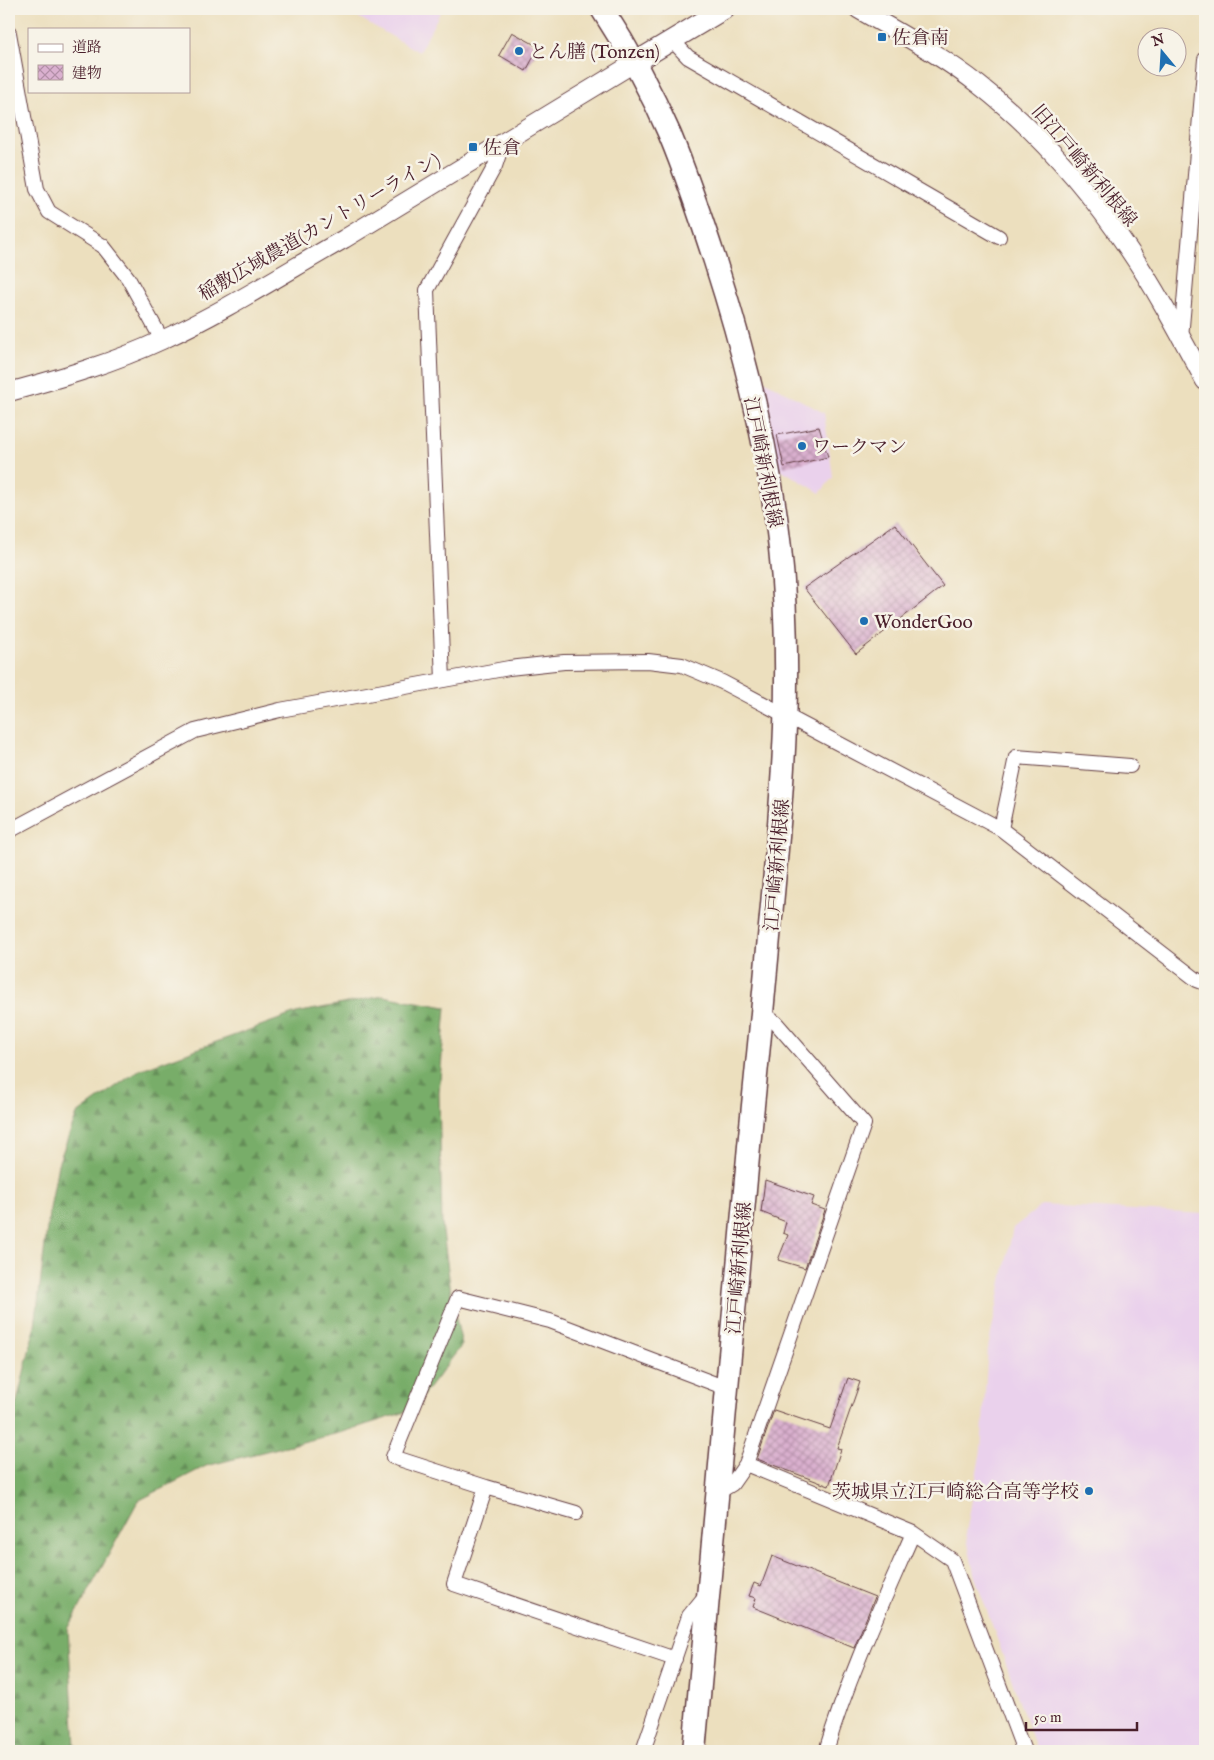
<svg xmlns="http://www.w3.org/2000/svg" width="1214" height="1760" font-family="'IM FELL English','Noto Serif JP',serif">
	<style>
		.built { fill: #ead1ec }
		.forest { fill: url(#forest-firs); stroke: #61664a }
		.building { fill: url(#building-cross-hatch) }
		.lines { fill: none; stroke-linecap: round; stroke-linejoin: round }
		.minor-casing { stroke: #623c41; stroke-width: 16 }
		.tertiary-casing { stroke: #623c41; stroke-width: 20 }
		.secondary-casing { stroke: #623c41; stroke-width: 22 }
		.primary-casing { stroke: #623c41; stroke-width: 25 }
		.minor { stroke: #fff; stroke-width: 14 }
		.tertiary { stroke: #fff; stroke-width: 18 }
		.secondary { stroke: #fff; stroke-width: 20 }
		.primary { stroke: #fff; stroke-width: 22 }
		.poi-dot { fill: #1f6fb2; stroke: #f7f3e8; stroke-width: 2 }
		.labels { text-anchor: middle; stroke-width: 5; stroke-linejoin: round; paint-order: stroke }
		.poi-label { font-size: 19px; fill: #4a1f2b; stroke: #f7f3e8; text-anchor: start }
		.street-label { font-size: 19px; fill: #4a1f2b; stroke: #f7f3e8 }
	</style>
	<defs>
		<pattern id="forest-firs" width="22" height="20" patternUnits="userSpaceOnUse" patternTransform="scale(1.25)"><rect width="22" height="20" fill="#78ad69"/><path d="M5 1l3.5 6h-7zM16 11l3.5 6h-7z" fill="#648c57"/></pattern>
		<pattern id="building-cross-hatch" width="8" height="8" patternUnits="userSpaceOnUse" patternTransform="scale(1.25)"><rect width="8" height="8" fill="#dab0cf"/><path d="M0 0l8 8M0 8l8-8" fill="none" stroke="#b38fa8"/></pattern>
	</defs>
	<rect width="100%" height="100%" fill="#f7f3e8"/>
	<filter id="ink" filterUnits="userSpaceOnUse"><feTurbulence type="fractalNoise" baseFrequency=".02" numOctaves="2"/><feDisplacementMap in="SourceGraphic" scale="10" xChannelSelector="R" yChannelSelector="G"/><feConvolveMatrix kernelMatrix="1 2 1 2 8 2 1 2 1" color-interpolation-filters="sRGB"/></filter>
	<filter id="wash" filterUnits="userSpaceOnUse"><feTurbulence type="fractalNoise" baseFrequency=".0096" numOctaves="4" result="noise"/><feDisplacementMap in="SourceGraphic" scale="20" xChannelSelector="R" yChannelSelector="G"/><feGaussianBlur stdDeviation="1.12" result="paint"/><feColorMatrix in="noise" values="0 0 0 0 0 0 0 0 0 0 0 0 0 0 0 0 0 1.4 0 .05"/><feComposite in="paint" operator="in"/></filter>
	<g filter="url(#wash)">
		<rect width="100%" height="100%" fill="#ecdfbe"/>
		<!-- built -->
		<path class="built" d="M344,9H442L419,52Z
			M760,378L824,413L833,477L820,493L777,467Z
			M1042,1205L1205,1214V1751H1037L974,1574L966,1533L981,1450L988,1348L1013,1228Z"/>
		<!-- forest -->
		<path class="forest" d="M383,996L446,1007L439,1093L442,1224L452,1300L462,1345L412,1410L343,1432L206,1466L138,1501L68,1629L75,1746L78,1751H9V1435L35,1326L48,1220L58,1164L77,1114L139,1070L296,1013Z"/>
		<g id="blocks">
			<!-- building -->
			<path class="building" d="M512,32L539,47L526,71L499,55Z
				M819,427L828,457L784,467L777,435Z
				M895,524L943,586L856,654L804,588Z
				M765,1180L814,1197L811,1205L825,1210L805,1268L778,1260L788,1235L783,1233L786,1222L761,1212Z
				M848,1378L860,1382L837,1448L841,1449L829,1486L757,1459L774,1410L830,1429Z
				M772,1556L875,1597L854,1648L753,1607L756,1598L749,1596L754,1583L761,1586Z"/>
		</g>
	</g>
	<g filter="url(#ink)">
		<use href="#blocks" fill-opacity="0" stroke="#623c41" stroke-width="1"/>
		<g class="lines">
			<!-- minor casing -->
			<g class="minor-casing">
				<path id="minor" d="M9,33L37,189L49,212L103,246L128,278L162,340
					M672,40L688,57L999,237
					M1181,338L1205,59
					M443,680L427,290L495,166L503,142
					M1001,829L1016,757L1130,766
					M9,831L195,731L280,710L509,668L564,662L648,661L682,665L722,682L1001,829L1197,980L1205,983
					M746,1464L864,1124L776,1023L762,1013
					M486,1487L454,1584L675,1659
					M717,1493L732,1484L746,1464L913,1533L952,1560L1024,1751
					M576,1513L486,1487L393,1457L458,1298L550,1321L726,1388
					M643,1751L689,1616L706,1595
					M826,1751C848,1677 882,1604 913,1533"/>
			</g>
			<!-- tertiary casing -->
			<g class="tertiary-casing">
				<path id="tertiary" d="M858,9C899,33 941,55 979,85C1037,130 1088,189 1129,250C1157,291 1181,337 1205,381
					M9,392C61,378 113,363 162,340C225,311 284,273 344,239C441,181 537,121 634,63"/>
			</g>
			<!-- secondary casing -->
			<g class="secondary-casing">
				<path id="secondary" d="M634,63L724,9"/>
			</g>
			<!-- primary casing -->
			<g class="primary-casing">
				<path id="primary" d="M602,9C628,49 651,91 670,135C687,176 701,218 715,261C745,354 769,451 780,548C793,667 783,787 772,905C765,985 757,1066 749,1146C730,1347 712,1549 694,1751"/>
			</g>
			<!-- minor -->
			<use href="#minor" class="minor"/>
			<!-- tertiary -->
			<use href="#tertiary" class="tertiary"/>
			<!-- secondary -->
			<use href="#secondary" class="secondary"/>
			<!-- primary -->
			<use href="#primary" class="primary"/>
		</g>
	</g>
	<!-- markers -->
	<g class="poi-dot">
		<rect x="877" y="32" width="10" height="10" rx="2.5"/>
		<circle cx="519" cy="51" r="5"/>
		<rect x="468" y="142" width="10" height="10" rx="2.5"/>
		<circle cx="802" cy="446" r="5"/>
		<circle cx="864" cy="621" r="5"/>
		<circle cx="1089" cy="1491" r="5"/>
	</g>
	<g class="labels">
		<!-- poi labels -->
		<g class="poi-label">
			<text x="892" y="44">佐倉南</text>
			<text x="529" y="58">とん膳 (Tonzen)</text>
			<text x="483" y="154">佐倉</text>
			<text x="812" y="453">ワークマン</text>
			<text x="874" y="628">WonderGoo</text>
			<text x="1079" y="1498" text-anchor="end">茨城県立江戸崎総合高等学校</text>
		</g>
		<!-- street labels -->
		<g class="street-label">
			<text transform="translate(1085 165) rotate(50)" y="7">旧江戸崎新利根線</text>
			<text transform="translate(319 226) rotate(-30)" y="7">稲敷広域農道(カントリーライン)</text>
			<text transform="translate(764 462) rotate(79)" y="7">江戸崎新利根線</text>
			<text transform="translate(776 865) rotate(-85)" y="7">江戸崎新利根線</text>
			<text transform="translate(738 1268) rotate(-85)" y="7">江戸崎新利根線</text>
		</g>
	</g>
	<!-- margin -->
	<rect width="1214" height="1760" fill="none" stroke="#f7f3e8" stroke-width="30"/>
	<!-- legend -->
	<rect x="28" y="28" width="162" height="65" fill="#f7f3e8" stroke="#b29e9c"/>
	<rect x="38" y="44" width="25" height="8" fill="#ffffff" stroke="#b29e9c"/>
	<text x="72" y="52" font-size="15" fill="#4a1f2b">道路</text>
	<rect x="38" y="65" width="25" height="15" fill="url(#building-cross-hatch)" stroke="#b29e9c"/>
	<text x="72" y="78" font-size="15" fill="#4a1f2b">建物</text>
	<!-- north arrow -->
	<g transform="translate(1162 52) rotate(342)"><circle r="24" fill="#f7f3e8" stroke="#b29e9c"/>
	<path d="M0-4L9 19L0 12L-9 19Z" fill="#1f6fb2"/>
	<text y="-8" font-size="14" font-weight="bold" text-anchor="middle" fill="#4a1f2b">N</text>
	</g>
	<!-- scale -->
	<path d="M1026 1722v8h111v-8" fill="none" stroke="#4a1f2b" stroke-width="2.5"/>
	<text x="1034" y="1722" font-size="15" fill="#4a1f2b" stroke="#f7f3e8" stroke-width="4" paint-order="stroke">50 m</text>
</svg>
